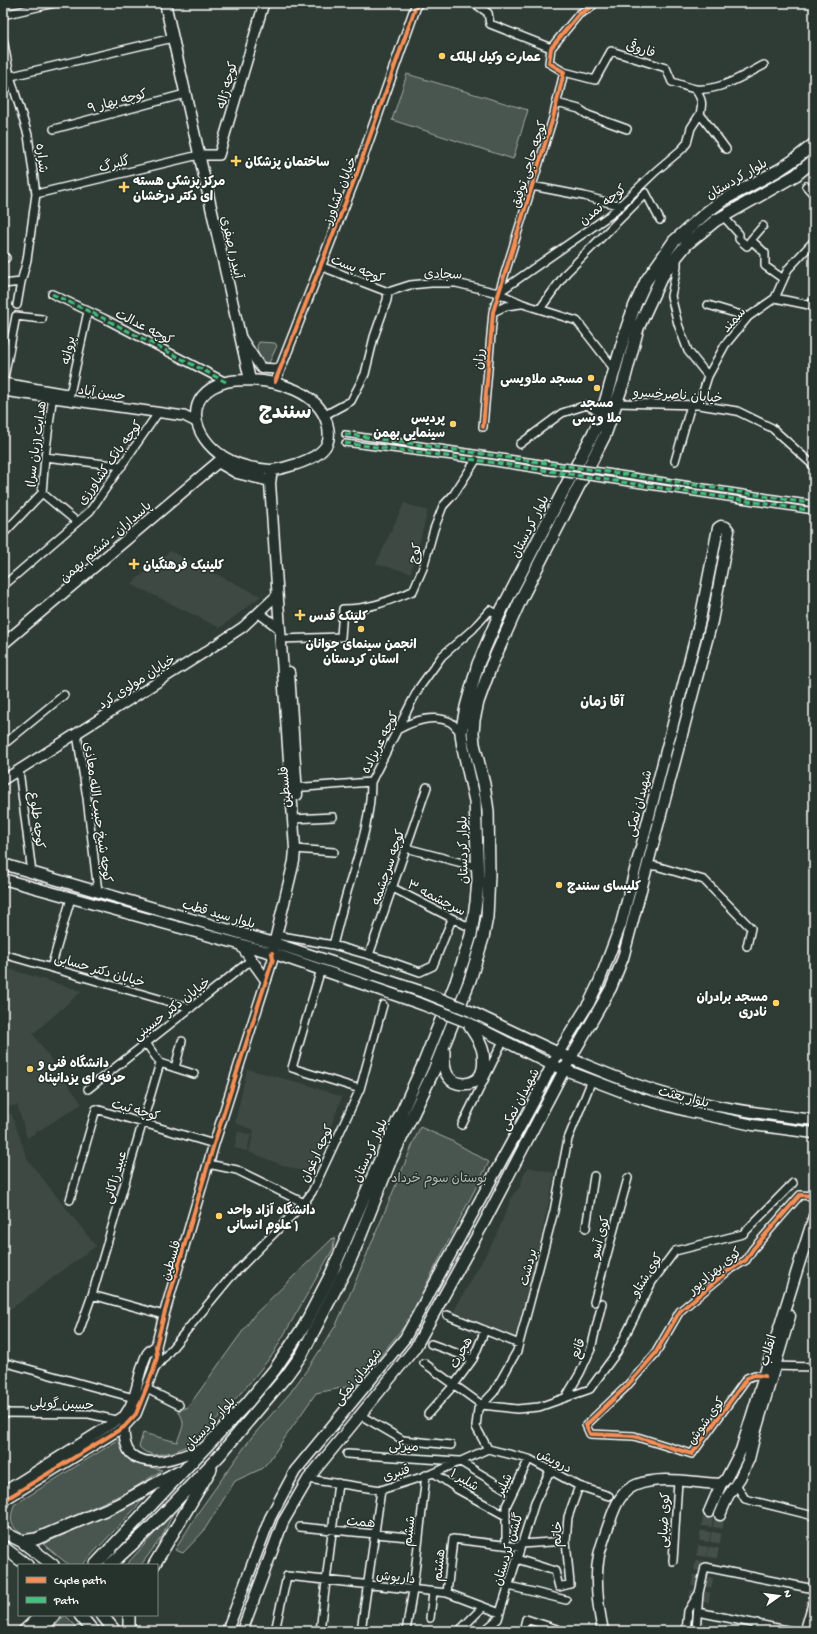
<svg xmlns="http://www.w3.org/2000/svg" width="817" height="1634" font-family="'Gochi Hand','Playpen Sans Arabic',sans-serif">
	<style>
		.built { fill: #3c4842 }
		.green { fill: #4a544f; stroke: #a4aaa7 }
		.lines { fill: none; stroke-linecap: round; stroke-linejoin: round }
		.secondary-tunnel { stroke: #444f49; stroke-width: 10; stroke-dasharray: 10 5; stroke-linecap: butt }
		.pedestrian-casing { stroke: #fff; stroke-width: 8 }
		.minor-casing { stroke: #fff; stroke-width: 10 }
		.tertiary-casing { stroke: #fff; stroke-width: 12 }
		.secondary-casing { stroke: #fff; stroke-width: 13 }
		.primary-casing { stroke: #fff; stroke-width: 14 }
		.pedestrian { stroke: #26332d; stroke-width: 5 }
		.minor { stroke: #26332d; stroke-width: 7 }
		.tertiary { stroke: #26332d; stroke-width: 9 }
		.secondary { stroke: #26332d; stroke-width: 10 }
		.primary { stroke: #26332d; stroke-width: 11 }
		.pedestrian-bridge-casing { stroke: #fff; stroke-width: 8; stroke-linecap: butt }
		.secondary-bridge-casing { stroke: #fff; stroke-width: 13; stroke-linecap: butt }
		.pedestrian-bridge { stroke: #26332d; stroke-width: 5 }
		.secondary-bridge { stroke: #26332d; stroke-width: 10 }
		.quiet { stroke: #40c37c; stroke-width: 3; stroke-dasharray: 6 3; stroke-linecap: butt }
		.cycleway-casing { stroke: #26332d; stroke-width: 6 }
		.cycleway { stroke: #f78f57; stroke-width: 4 }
		.poi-dot { fill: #ffd166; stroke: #26332d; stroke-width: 1.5 }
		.labels { text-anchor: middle; stroke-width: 3; stroke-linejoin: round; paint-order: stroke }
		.street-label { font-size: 13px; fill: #fff; stroke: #26332d }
		.poi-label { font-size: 13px; font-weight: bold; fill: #fff; stroke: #26332d; text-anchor: start }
		.park-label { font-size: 13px; fill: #b7bbb9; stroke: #26332d }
		.neighbourhood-label { font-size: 14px; font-weight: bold; fill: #fff; stroke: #26332d }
		.town-label { font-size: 21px; font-weight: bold; fill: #fff; stroke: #26332d }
	</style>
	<rect width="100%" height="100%" fill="#2f3b35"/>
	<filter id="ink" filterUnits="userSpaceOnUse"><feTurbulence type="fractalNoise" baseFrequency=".025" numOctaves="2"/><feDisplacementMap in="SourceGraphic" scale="8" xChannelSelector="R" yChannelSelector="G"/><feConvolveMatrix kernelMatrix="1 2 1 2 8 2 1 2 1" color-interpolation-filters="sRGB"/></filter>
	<g filter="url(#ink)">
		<!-- built -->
		<path class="built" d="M404,503L428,511L411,573L376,564Z
			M170,551L261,596L220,628L131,584Z
			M3,967L82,991L33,1034L82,1104L27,1138L17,1105L3,1108Z
			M247,1069L305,1084L342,1097L313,1174L282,1165L249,1152L254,1130L235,1123Z
			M11,1113L28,1160L96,1246L3,1315V1115Z
			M238,1131L251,1135L247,1151L234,1148Z
			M529,1167L555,1173L529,1292L514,1339L451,1316L496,1236L513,1194L520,1187L524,1173Z"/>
		<!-- green -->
		<path class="green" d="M407,74L528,110L513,159L392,120Z
			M259,342L275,343L277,346L269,363L259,361L257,346Z
			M420,1127L450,1140L489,1162L406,1324L357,1385L316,1393L268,1462L261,1469L235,1481L203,1532L183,1553L175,1550L199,1511L251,1438L290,1393L311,1364L336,1325L354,1285Z
			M335,1236L333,1249L273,1354L247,1386L198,1441L173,1452L155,1455L145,1452L139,1447L143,1433L177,1442C182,1428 187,1424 178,1411L188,1407L255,1314Z
			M123,1437L125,1448L131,1462L162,1470L129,1491L45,1529L26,1536C10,1527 9,1522 14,1505Z
			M144,1499L82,1565H69L43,1544Z
			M173,1513L163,1535L141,1565H126Z
			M65,1615L74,1624L78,1631H51Z"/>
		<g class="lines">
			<!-- secondary-tunnel -->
			<path class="secondary-tunnel" d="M689,1630L709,1512
				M698,1631L720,1515"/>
			<!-- pedestrian casing -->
			<g class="pedestrian-casing">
				<path id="pedestrian" d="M345,434L562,466
					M345,443L476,460L552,472
					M600,471L814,504
					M596,478L814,511"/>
			</g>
			<!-- minor casing -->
			<g class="minor-casing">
				<path id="minor" d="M474,3L488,13L490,24L551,48
					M3,15L55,3
					M3,39L10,76L28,135L36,194L27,260L21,282L17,305
					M564,72L595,80L611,51L666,68L672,82C680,84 689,88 696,89C721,91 744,75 764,65
					M3,78L173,38
					M695,89C702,99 703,103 700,114L726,149
					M557,103L579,109L588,115L627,129
					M54,129L185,94
					M532,186L584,196L621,206
					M806,186L814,195
					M36,194L199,155
					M723,216L739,234V239L747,246L751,240L765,253V266L782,278
					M751,240L763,226
					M677,257V267L671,296L678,324L688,351L708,376
					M3,258H6
					M320,266L388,292
					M3,284L21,282
					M388,292L410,285L431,283H456L498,293L523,304L577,321L615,370
					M498,293L610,215L656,171L682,149L687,143L691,128L700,114
					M52,294L105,319L226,382
					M775,298L809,305L814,302
					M708,305L748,317
					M540,309L566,273L646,193L660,220
					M493,312L506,306L521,304
					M3,383L16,316L42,319
					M70,394L88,311
					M617,403L699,405L737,411L772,428L814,466
					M699,405L708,376L725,345L748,317L775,298L788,269L814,241
					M325,415L351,401L365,374L374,337L387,300L388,292
					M483,427L493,312L553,118L564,72L549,63L551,48L579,14L590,8L595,3
					M520,444L562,413L587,405L602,414
					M45,457L122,466
					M675,461L691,405
					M42,493L77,522
					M3,534L42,493L45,457L53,393
					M3,586L90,511L158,413
					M280,639L341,637L343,609C371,609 388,601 413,591L423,568L434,529L443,506L454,494L476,460
					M399,729C413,721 434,714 450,722C454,724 458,730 461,733
					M77,734L87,798L98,892
					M3,745L64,695
					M19,770L32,873
					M292,788L371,782
					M293,819L333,817
					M406,848L477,867
					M295,849L334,852
					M648,866H656L704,880L751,928L747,946
					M391,887L471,928
					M282,936L333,945L386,960L420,972L433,966L452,919
					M333,945C338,927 342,909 347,892C358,856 371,819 371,782L412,701L419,688L442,656L473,629L490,610L499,615
					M3,954L191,1008
					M369,955L427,787
					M51,968L71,898
					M146,1043L160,1063
					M160,1063L194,1074
					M175,1068L182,1041
					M88,1089L251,960
					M360,1089L383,1005
					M462,1125L503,1041
					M208,1164L237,1170L304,1203
					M70,1200L96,1109L214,1144
					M586,1228L594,1176
					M92,1295L164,1315
					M594,1302L628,1178
					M447,1315L519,1344
					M79,1332L92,1295L160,1063
					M431,1344L473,1359
					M3,1362L134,1398
					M424,1363L482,1405L517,1409L539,1407L590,1389L617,1352L652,1282L675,1251L743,1234L793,1183
					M771,1366L814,1367
					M154,1370L229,1279L304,1203L312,1192L360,1089L292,1068L321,969
					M765,1376L755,1375L747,1378L692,1454L634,1436L590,1434L586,1425L626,1387L655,1354L680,1311L728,1271L746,1260L753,1249L800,1195L814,1196
					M147,1389L179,1405
					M566,1397L580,1373L591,1349L602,1303
					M3,1413L89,1414L120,1421
					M428,1414L454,1385L473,1359L485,1330
					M360,1415L403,1440L451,1445
					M488,1449L476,1427L478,1409L494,1392L517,1351L554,1211L568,1139L592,1080
					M488,1449L529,1459L579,1486L609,1496
					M347,1454L459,1461L512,1493
					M434,1473L457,1489L506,1516
					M308,1479L381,1490L434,1473L488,1449
					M736,1484L745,1499L814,1516
					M300,1527L419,1538
					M521,1544L566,1541
					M506,1545V1506L529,1459
					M517,1559L555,1571L559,1587L570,1584L566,1541L568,1517L579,1486
					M673,1561L678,1481
					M509,1586L566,1600
					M447,1593L453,1539L520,1547
					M698,1612L792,1631
					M430,1618L433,1592
					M275,1631L287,1576L447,1593L500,1613
					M320,1631L338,1483
					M361,1631L381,1490
					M406,1631L413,1590L426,1475
					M459,1631L483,1607
					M484,1631L498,1619L535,1502L550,1471
					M523,1631L526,1619L563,1631
					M686,1631L688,1611L699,1593
					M696,1631L699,1593L705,1567L814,1589
					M754,1631L757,1623
					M804,1631L814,1597"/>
			</g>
			<!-- tertiary casing -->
			<g class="tertiary-casing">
				<path id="tertiary" d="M199,155H219L264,3
					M242,339L261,368L276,369L281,367
					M275,382L357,173L417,3
					M3,383L67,394
					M3,391L184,416L196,422
					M259,613L279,628
					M3,780L202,654L243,627L277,595
					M124,1427C124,1435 125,1448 131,1454C150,1471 185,1455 205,1447
					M3,1492L124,1416C138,1398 137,1374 147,1354C148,1351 153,1348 156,1346
					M3,1501L124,1427L136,1414L153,1371L157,1357L156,1346L164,1315L214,1144L273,959L272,953"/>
			</g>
			<!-- secondary casing -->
			<g class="secondary-casing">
				<path id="secondary" d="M165,3L250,380
					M250,380C279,381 318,392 327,423C329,431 330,437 327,444C321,455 308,460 297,464C289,466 279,470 270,470C255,469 237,465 224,457C192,437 181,395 226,382C233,380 242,380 250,380Z
					M218,462L237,473L270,481
					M272,470L270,483L295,849L294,861L272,953
					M3,644L224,457
					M289,672L297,795
					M3,864L274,943L426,993
					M3,879L272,953L421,1004
					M240,944L266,980
					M463,1008C532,1040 602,1077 676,1097C721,1108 768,1115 814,1120
					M467,1022L552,1065L639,1098L687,1111L753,1125L814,1133
					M709,1512L721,1484
					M720,1515L728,1496L740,1478L749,1459L756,1430L790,1316
					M227,1631L270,1518L295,1471L405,1338L534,1101L558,1053L589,1003L599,982L621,924L700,620L718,528L721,526L726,527L729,531L712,621L623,958L611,988L564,1070L485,1221L415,1348L308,1479L283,1522L242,1631
					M603,1631C598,1607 594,1580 599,1555C602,1543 606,1532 610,1521C615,1506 621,1491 636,1485C661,1475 695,1483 721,1484L726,1479L741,1450L814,1216"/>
			</g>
			<!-- primary casing -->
			<g class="primary-casing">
				<path id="primary" d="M444,1052C444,1060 443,1069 448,1076C455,1087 473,1086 480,1076C484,1070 484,1060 483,1052C481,1041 473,1032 467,1022
					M3,1532L21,1541L53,1565
					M21,1541L36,1539L119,1504L177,1472
					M3,1547L27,1565
					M95,1565L248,1402L275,1369L304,1326L332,1272L379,1162L423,1065L456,982L464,958L471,935L476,902L478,880L475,801L463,748L461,733L466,707L478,664L499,615L600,420L627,327L635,305L646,281L674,241L707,212L723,200L779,170L794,160L814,144
					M110,1565L149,1529L219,1456L287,1375L302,1354L347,1267L358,1242L390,1162L434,1070L470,980L483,938L487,917L489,875L488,811L484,784L474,744L473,733L474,720L478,702L491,666L521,599L605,435L624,381L638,328L660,280L669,266L687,244L715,221L796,175L814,160
					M154,1565L211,1469
					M80,1615L93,1631
					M102,1615L115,1631
					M24,1631L41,1615
					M40,1631L55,1615
					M129,1631V1615"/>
			</g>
			<!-- pedestrian -->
			<use href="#pedestrian" class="pedestrian"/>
			<!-- minor -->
			<use href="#minor" class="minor"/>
			<!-- tertiary -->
			<use href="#tertiary" class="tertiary"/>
			<!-- secondary -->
			<use href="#secondary" class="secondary"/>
			<!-- primary -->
			<use href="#primary" class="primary"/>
			<!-- pedestrian-bridge casing -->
			<g class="pedestrian-bridge-casing">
				<path id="pedestrian-bridge" d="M562,466L600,471
					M552,472L596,478"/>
			</g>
			<!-- secondary-bridge casing -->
			<g class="secondary-bridge-casing">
				<path id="secondary-bridge" d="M426,993L463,1008
					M421,1004L467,1022"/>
			</g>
			<!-- pedestrian-bridge -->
			<use href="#pedestrian-bridge" class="pedestrian-bridge"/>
			<!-- secondary-bridge -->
			<use href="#secondary-bridge" class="secondary-bridge"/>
			<!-- quiet -->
			<path class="quiet" d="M52,294L105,319L226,382
				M345,434L670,481L814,504
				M345,443L476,460L814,511"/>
			<!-- cycleway casing -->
			<g class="cycleway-casing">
				<path id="cycleway" d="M275,382L357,173L417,3
					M483,427L493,312L553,118L564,72L549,63L551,48L579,14L590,8L595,3
					M765,1376L755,1375L747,1378L692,1454L634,1436L590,1434L586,1425L626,1387L655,1354L680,1311L728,1271L746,1260L753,1249L800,1195L814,1196
					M3,1501L124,1427L136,1414L153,1371L157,1357L156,1346L164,1315L214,1144L273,959L272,953"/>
			</g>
			<!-- cycleway -->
			<use href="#cycleway" class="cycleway"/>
		</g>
	</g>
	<!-- markers -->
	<g class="poi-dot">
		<circle cx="442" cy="56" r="4"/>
		<path d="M234 155h4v4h4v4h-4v4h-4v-4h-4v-4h4z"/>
		<path d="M122 181h4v4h4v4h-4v4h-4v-4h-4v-4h4z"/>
		<circle cx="591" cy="378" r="4"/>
		<circle cx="597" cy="388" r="4"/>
		<circle cx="453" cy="424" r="4"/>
		<path d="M132 558h4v4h4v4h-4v4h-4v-4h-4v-4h4z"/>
		<path d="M298 609h4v4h4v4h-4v4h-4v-4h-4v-4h4z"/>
		<circle cx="361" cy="629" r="4"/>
		<circle cx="559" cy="885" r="4"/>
		<circle cx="776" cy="1003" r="4"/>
		<circle cx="30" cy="1069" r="4"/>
		<circle cx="219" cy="1216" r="4"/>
	</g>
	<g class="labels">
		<!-- street labels -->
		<g class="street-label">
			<text transform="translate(641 48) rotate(17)" y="5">فاروقی</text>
			<text transform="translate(226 85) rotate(-75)" y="5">کوچه ژاله</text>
			<text transform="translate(117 100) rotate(-15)" y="5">کوچه بهار ۹</text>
			<text transform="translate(43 158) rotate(83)" y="5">شراره</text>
			<text transform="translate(114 163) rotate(-14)" y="5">گلبرگ</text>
			<text transform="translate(528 164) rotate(-72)" y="5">کوچه حاجی توفیق</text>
			<text transform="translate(736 178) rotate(-30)" y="5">بلوار کردستان</text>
			<text transform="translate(339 190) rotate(-69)" y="5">خیابان کشاورز</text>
			<text transform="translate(602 204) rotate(-39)" y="5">کوچه تمدن</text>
			<text transform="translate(233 247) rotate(77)" y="5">آبیدر / صفری</text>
			<text transform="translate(358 268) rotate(21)" y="5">کوچه پست</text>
			<text transform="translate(443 273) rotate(2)" y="5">سجادی</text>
			<text transform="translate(733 319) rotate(-48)" y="5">سمند</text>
			<text transform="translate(145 326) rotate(27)" y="5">کوچه عدالت</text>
			<text transform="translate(67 350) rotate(-78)" y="5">پروانه</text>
			<text transform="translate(478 359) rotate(-85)" y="5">رزان</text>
			<text transform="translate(102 392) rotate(8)" y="5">حسن آباد</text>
			<text transform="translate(678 394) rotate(4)" y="5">خیابان ناصرخسرو</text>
			<text transform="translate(35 444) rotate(-82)" y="5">هدایت (زبان سرا)</text>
			<text transform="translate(109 462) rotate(-54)" y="5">کوچه بانک کشاورزی</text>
			<text transform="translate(529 526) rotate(-63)" y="5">بلوار کردستان</text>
			<text transform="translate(105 541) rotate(-41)" y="5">پاسداران - ششم بهمن</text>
			<text transform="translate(414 553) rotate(-74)" y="5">کوچ</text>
			<text transform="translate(136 681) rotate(-33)" y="5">خیابان مولوی کرد</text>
			<text transform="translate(379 742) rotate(-63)" y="5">کوچه عربزاده</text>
			<text transform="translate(284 787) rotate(-95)" y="5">فلسطین</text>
			<text transform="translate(638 803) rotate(-75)" y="5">شهیدان نمکی</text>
			<text transform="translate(99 812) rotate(82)" y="5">کوچه شیخ حبیب الله معاذی</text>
			<text transform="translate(38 820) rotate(83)" y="5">کوچه طلوع</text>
			<text transform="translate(462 850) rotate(-91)" y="5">بلوار کردستان</text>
			<text transform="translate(387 867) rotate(-71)" y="5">کوچه سرچشمه</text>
			<text transform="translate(437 897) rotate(27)" y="5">سرچشمه ۳</text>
			<text transform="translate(219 913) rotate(16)" y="5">بلوار سید قطب</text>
			<text transform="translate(100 969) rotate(16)" y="5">خیابان دکتر حسابی</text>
			<text transform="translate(171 1008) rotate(-38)" y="5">خیابان دکتر حسینی</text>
			<text transform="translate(684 1096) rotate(14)" y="5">بلوار بعثت</text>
			<text transform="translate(519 1099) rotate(-62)" y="5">شهیدان نمکی</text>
			<text transform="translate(136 1109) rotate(16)" y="5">کوچه ثبت</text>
			<text transform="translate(369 1150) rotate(-66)" y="5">بلوار کردستان</text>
			<text transform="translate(316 1153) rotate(-65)" y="5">کوچه ارغوان</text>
			<text transform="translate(114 1177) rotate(-74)" y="5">عبید زاکانی</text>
			<text transform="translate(599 1237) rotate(-75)" y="5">کوی آسو</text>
			<text transform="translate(170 1260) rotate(-73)" y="5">فلسطین</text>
			<text transform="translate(527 1267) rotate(-76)" y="5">بردشت</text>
			<text transform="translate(714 1270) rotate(-40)" y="5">کوی بهزادپور</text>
			<text transform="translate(646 1274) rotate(-58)" y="5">کوی شتاو</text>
			<text transform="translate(577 1348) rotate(-70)" y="5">قانع</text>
			<text transform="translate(767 1350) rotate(-74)" y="5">انقلاب</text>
			<text transform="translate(460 1352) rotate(-61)" y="5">هجرت</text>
			<text transform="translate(357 1376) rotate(-51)" y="5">شهیدان نمکی</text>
			<text transform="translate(62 1403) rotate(2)" y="5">حسین گویلی</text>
			<text transform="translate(705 1420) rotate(-54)" y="5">کوی شوش</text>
			<text transform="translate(209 1423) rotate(-47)" y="5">بلوار کردستان</text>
			<text transform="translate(404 1445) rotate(4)" y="5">میرکی</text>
			<text transform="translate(555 1460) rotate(27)" y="5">درویش</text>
			<text transform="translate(396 1472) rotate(-18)" y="5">قنبری</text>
			<text transform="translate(465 1479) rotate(31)" y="5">شلیر ۱</text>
			<text transform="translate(503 1484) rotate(-64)" y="5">شلیر</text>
			<text transform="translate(663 1520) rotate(-87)" y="5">کوی ضیایی</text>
			<text transform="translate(361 1521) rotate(5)" y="5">همت</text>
			<text transform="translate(408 1531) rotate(-83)" y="5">ششم</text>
			<text transform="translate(556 1534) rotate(-88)" y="5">خاتم</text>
			<text transform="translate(507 1549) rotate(-73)" y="5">گلشن کردستان</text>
			<text transform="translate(438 1565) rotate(-84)" y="5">هشتم</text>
			<text transform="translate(396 1576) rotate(6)" y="5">داریوش</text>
		</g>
		<!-- poi labels -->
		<g class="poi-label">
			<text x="450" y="61">عمارت وکیل الملک</text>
			<text x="245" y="166">ساختمان پزشکان</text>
			<text x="133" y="185">مرکز پزشکی هسته<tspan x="133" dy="15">ای دکتر درخشان</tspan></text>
			<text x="583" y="383" text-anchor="end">مسجد ملاویسی</text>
			<text x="597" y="407" text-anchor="middle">مسجد<tspan x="597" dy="15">ملا ویسی</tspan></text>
			<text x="445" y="422" text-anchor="end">پردیس<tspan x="445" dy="15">سینمایی بهمن</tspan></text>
			<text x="143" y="569">کلینیک فرهنگیان</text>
			<text x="309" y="620">کلینک قدس</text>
			<text x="361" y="648" text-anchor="middle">انجمن سینمای جوانان<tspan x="361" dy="15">استان کردستان</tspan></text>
			<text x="567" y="890">کلیسای سنندج</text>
			<text x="768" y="1001" text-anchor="end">مسجد برادران<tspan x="768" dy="15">نادری</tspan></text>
			<text x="38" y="1067">دانشگاه فنی و<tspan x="38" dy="15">حرفه ای یزدانپناه</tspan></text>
			<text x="227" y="1214">دانشگاه آزاد واحد<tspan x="227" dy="15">علوم انسانی )</tspan></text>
		</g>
		<!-- park labels -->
		<g class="park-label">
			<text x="439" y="1182">بوستان سوم خرداد</text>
		</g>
		<!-- neighbourhood labels -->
		<g class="neighbourhood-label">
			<text x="602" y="706">آقا زمان</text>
		</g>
		<!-- town labels -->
		<g class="town-label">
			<text x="285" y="418">سنندج</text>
		</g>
	</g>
	<!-- margin -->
	<rect width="817" height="1634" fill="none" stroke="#26332d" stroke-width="16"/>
	<rect x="8" y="8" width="801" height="1618" fill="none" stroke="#fff" stroke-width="1.5" filter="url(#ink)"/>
	<!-- legend -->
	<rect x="18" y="1564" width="140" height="52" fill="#26332d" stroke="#7d8581"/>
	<rect x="26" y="1577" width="20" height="6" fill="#f78f57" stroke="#7d8581"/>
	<text x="54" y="1584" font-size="12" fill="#ffffff">Cycle path</text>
	<rect x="26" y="1597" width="20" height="6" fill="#40c37c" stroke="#7d8581"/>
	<text x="54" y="1604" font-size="12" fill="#ffffff">Path</text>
	<!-- north arrow -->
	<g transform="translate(779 1596) rotate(76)" stroke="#26332d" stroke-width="3" paint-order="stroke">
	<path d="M0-3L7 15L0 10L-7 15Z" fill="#ffffff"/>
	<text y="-6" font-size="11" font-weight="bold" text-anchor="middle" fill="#ffffff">N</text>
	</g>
</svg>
